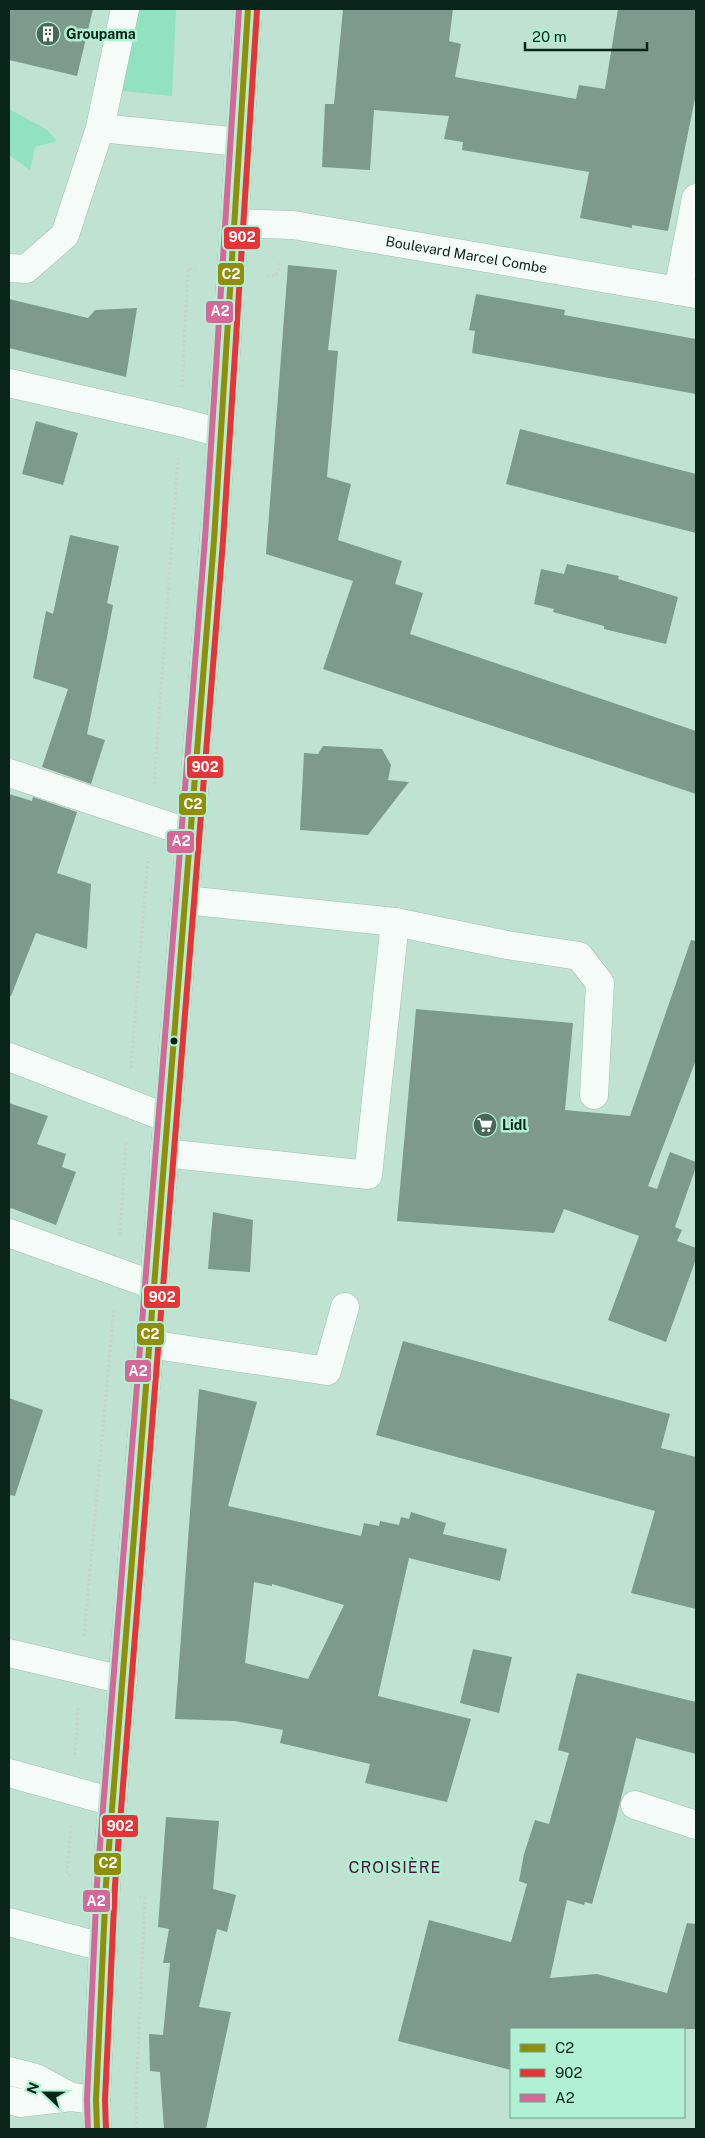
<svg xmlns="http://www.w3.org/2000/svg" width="705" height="2138" font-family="'Public Sans',sans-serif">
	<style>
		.green { fill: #90e2c0 }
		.building { fill: #7e9a8e; fill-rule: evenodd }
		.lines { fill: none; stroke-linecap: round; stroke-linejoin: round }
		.minor-casing { stroke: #a4bfb3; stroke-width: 29 }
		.major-casing { stroke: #a4bfb3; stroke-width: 29 }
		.path { stroke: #c7d3cd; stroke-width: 3; stroke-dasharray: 2.5 2.5; stroke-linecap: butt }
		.minor { stroke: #f5fbf8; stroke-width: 28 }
		.major { stroke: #f5fbf8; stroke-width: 28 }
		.bus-1-casing { stroke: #b0f1d3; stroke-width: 10 }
		.bus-2-casing { stroke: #b0f1d3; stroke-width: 10 }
		.bus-3-casing { stroke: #b0f1d3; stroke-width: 10 }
		.bus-1 { stroke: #908f0c; stroke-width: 6 }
		.bus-2 { stroke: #e73439; stroke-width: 6 }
		.bus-3 { stroke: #d66899; stroke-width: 6 }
		.bus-dot { fill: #09241a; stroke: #b0f1d3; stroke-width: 2 }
		.labels { text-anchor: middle; stroke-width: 5; stroke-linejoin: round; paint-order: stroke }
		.poi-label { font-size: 14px; font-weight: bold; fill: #09241a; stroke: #b0f1d3; text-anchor: start }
		.street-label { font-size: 14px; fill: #09241a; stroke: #b0f1d3 }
		.quarter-label { font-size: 16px; letter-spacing: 1px; fill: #4b0f37; stroke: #b0f1d3 }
		.line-badge { stroke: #b0f1d3; stroke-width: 2 }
		.badge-label { font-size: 14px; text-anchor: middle; font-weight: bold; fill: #fff }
	</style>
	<rect width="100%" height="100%" fill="#bfe2d2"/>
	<!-- green -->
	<path class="green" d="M135,9H176L172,96L122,91V69Z
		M9,109L46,129L57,141L35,147L30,170L9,155Z"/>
	<!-- building -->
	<path class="building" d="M9,9H93L77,76L9,60Z
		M343,9H453L449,41L461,44L455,77L576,99L579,85L605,89L618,9H696V94L668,231L632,225V228L580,218L589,172L462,150L463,142L444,139L449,116L374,110L370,170L322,167L325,104H334Z
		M288,265L337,270L328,350L338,351L327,477L351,484L338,540L402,561L395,584L423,593L410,634L696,731V794L323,669L353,581L266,554Z
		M476,294L565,310L564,315L696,339V394L472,353L475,331L469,330Z
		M9,299L88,318L95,310L137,308L126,377L9,348Z
		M36,421L78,433L63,485L22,474Z
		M520,429L696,474V533L506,484Z
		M70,535L119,546L107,603L113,605L107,637L87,734L105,740L91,784L42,767L68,689L33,678L46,611L53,614Z
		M567,564L619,576L618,579L678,597L666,644L604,629V626L553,612L554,609L534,604L541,569L564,574Z
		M323,746L382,749L391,765L388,780L409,782L368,835L300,830L304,753L318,754Z
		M9,794L32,801L33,797L77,812L57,873L91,884L87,949L36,933L11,996H9Z
		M691,940L696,941V1060L648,1186L657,1189L670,1152L696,1162V1167L675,1227L682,1230L677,1241L696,1248V1259L666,1342L608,1320L639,1236L564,1209L554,1233L397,1221L416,1009L573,1023L565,1110L630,1116Z
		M9,1103L48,1116L37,1144L66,1154L62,1167L76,1172L56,1225L11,1208L9,1210Z
		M213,1212L253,1220L250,1272L208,1269Z
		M403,1341L670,1414L661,1448L696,1457V1609L631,1593L655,1511L376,1435Z
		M199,1389L257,1402L228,1506L361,1536L364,1523L379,1526L380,1521L399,1525L401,1517L409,1519L411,1512L446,1523L443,1534L507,1549L500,1581L409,1558L378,1696L471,1719L447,1802L365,1783L370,1764L280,1743L283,1730L235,1721L175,1719ZM254,1582L272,1586V1584L344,1605L308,1679L245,1663Z
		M9,1398L43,1410L15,1496L9,1495Z
		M473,1649L512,1657L499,1713L460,1703Z
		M577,1673L696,1702V1754L636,1738L616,1819L592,1904L585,1902L584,1905L567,1900L550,1978L597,1974L667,1993L687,1923L696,1924V2029H511V2070L398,2041L429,1920L511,1942L527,1884L519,1881L524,1854L535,1820L549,1824L569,1753L558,1750Z
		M166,1817L219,1821L213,1889L236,1895L227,1932L217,1929L199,2007L231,2012L206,2129H164L160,2072L150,2071L149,2034L163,2035L170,1963H163L169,1929L158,1927Z"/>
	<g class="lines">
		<!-- minor casing -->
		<g class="minor-casing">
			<g id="minor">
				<path d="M100,128L240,142"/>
				<path id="s1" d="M235,223L293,225L696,294"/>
				<path d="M9,268L26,269L65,235L100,128L125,9"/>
				<path d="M678,291L696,198"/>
				<path d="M9,383L180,422L221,433"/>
				<path d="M9,773L190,833"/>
				<path d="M395,922L507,945L579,956L600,983L594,1095"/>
				<path d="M9,1057L167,1118"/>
				<path d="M164,1153L368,1175L395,922L185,900"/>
				<path d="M9,1233L153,1285"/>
				<path d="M149,1344L327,1371L345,1307"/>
				<path d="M9,1653L123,1680"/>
				<path d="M9,1773L113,1802"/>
				<path d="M635,1805L696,1825"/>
				<path d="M9,1922L102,1947"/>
				<path d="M9,2071L36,2078L71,2097L96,2100"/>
				<path d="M9,2100L20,2103L71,2097"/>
			</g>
		</g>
		<!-- major casing -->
		<g class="major-casing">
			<path id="major" d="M97,2129L96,2100L106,1884L214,540L248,9"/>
		</g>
		<!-- path -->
		<path class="path" d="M267,276H276L281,261
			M182,387L188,269L196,270
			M154,784L178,458
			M131,1068L148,857
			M120,1235L126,1141
			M84,1636L114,1308
			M75,1755L78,1707
			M71,1826L67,1874L71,1875
			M137,2129L136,2096L145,1898L139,1897"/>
		<!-- minor -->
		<use href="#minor" class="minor"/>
		<!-- major -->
		<use href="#major" class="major"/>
		<!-- bus-1 casing -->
		<g class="bus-1-casing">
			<path id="bus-1" d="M97,2129L96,2100L106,1884L214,540L248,9"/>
		</g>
		<!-- bus-2 casing -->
		<g class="bus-2-casing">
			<path id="bus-2" d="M106,2129L105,2100L115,1885L223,541L257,10"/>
		</g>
		<!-- bus-3 casing -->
		<g class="bus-3-casing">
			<path id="bus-3" d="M88,2129L87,2100L97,1883L205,539L239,9"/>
		</g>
		<!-- bus-1 -->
		<use href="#bus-1" class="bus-1"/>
		<!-- bus-2 -->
		<use href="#bus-2" class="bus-2"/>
		<!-- bus-3 -->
		<use href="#bus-3" class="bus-3"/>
	</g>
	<!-- icons -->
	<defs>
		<g id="building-disc" transform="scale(1.25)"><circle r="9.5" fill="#49665a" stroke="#b0f1d3"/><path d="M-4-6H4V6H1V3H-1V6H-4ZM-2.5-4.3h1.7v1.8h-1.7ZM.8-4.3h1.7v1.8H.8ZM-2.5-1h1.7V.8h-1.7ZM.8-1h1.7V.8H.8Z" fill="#fff"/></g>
		<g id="supermarket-disc" transform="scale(1.25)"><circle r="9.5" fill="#49665a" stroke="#b0f1d3"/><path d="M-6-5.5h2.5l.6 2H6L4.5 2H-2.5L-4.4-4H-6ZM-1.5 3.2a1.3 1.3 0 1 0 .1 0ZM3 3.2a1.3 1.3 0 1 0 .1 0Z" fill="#fff"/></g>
	</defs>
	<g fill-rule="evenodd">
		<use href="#building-disc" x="48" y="34"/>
		<use href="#supermarket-disc" x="485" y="1125"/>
	</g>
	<!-- markers -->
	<circle class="bus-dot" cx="174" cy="1041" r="4.5"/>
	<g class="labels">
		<!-- poi labels -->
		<g class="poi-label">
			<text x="66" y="39">Groupama</text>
			<text x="502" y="1130">Lidl</text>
		</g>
		<!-- street labels -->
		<g class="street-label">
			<text dy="5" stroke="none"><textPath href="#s1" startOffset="234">Boulevard Marcel Combe</textPath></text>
		</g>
		<!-- quarter labels -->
		<g class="quarter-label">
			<text x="395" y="1873">CROISIÈRE</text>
		</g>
	</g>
	<g class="line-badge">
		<rect x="223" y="226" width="38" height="24" rx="5" fill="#e73439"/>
		<rect x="217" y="262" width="28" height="24" rx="5" fill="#908f0c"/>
		<rect x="205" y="300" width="29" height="24" rx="5" fill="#d66899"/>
		<rect x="186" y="755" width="38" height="24" rx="5" fill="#e73439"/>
		<rect x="178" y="792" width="29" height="24" rx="5" fill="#908f0c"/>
		<rect x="166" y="830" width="29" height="24" rx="5" fill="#d66899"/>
		<rect x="143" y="1285" width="38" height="24" rx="5" fill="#e73439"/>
		<rect x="136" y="1322" width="29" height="24" rx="5" fill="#908f0c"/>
		<rect x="124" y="1359" width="28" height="24" rx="5" fill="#d66899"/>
		<rect x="101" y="1814" width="38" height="24" rx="5" fill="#e73439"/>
		<rect x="93" y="1852" width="29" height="24" rx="5" fill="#908f0c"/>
		<rect x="82" y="1889" width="29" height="24" rx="5" fill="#d66899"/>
	</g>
	<g class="badge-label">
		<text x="242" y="242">902</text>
		<text x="231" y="279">C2</text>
		<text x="220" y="316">A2</text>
		<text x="205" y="772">902</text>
		<text x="193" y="809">C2</text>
		<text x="181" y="846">A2</text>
		<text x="162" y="1302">902</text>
		<text x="150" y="1339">C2</text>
		<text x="138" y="1376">A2</text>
		<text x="120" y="1831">902</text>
		<text x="108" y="1868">C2</text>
		<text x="96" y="1906">A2</text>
	</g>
	<!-- border -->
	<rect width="705" height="2138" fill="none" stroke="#09241a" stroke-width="20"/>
	<!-- legend -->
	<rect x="510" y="2028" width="175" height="90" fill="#b0f1d3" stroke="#6d9f89"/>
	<rect x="520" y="2044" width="25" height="8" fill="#908f0c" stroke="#6d9f89"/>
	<text x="555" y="2053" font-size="15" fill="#09241a">C2</text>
	<rect x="520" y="2069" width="25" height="8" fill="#e73439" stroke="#6d9f89"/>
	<text x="555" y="2078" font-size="15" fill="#09241a">902</text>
	<rect x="520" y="2094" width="25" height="8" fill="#d66899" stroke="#6d9f89"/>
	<text x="555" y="2103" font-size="15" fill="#09241a">A2</text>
	<!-- north arrow -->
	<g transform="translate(45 2093) rotate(292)" stroke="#b0f1d3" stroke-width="4" paint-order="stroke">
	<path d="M0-4L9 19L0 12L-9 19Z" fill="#09241a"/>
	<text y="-8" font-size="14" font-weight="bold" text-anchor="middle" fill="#09241a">N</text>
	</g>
	<!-- scale -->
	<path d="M525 42v8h122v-8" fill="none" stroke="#09241a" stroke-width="2.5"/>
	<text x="532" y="42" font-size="15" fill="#09241a" stroke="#b0f1d3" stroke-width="4" paint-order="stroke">20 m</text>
</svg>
